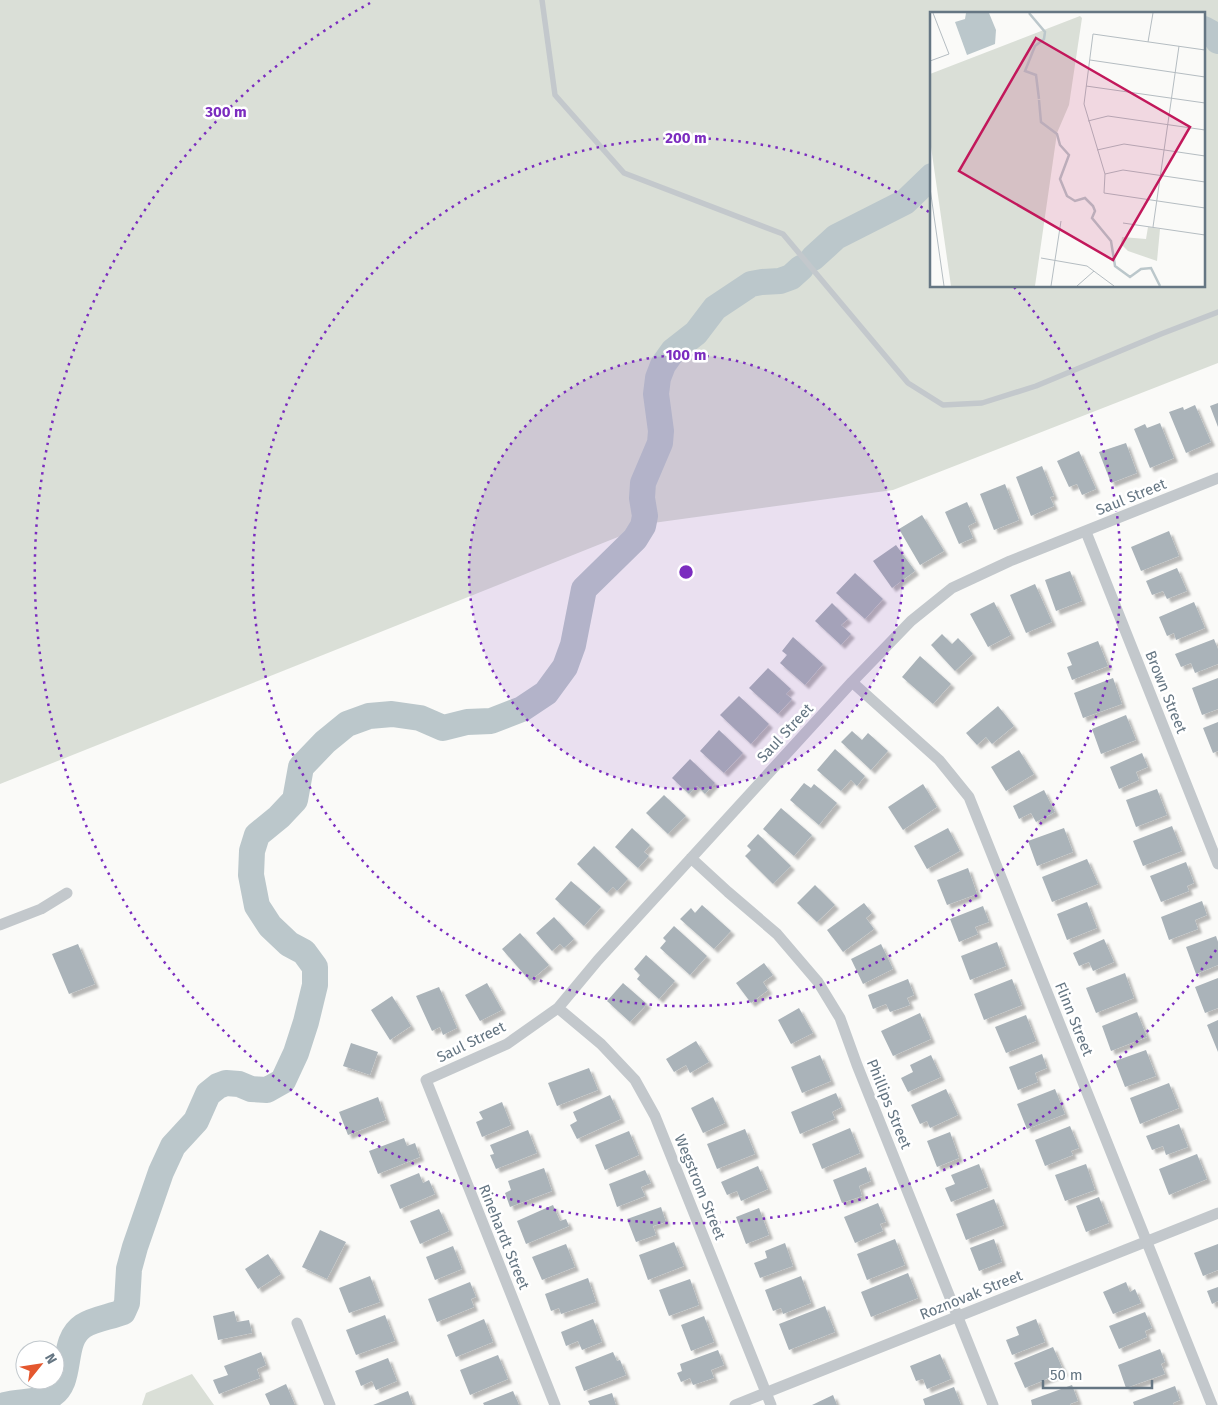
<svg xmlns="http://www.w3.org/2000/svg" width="1218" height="1405" font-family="'Fira Sans',sans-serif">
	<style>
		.green { fill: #dadfd7; fill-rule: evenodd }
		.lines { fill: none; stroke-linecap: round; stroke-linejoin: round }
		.river { stroke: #bbc7cb; stroke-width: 26 }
		.building { fill: #aab3b9; filter: url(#shadow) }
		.service { stroke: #c3c8cc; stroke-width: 5.5 }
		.minor { stroke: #c3c8cc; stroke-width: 11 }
		.ring { fill: none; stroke: #7b2cbf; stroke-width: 2.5; stroke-dasharray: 2.5 5 }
		.labels { text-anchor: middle; stroke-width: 5; stroke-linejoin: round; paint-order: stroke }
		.street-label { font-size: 15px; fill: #657683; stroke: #fff }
		.inset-river { fill: none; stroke: #bbc7cb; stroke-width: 2.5 }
		.inset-road { fill: none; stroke: #b5bdc2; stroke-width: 1 }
		.view { fill: #c2185b; fill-opacity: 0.15; stroke: #c2185b; stroke-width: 2.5 }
		.inset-edge { fill: none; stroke: #657683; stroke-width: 2.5 }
		.centre { fill: #7b2cbf; stroke: #fff; stroke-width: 2.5 }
		.ring-label { font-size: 15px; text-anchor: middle; font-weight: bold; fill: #7b2cbf; stroke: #fff; stroke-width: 5; stroke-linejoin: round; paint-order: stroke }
	</style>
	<defs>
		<filter id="shadow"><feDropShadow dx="4" dy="4" stdDeviation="1" flood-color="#0004"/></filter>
	</defs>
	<rect width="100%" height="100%" fill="#fafaf8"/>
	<!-- green -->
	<path class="green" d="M0,0H1218V363L893,490L653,523L0,784ZM932,14H1204V286H932Z
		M192,1374L214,1405H142L146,1393Z"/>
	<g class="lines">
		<!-- river -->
		<path class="river" d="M1204,29L1213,34L1218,41
			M813,258L836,237L905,202L932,176
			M5,1405C18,1401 38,1403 50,1396C75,1382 59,1342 83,1326C94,1319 110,1317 123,1312L127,1303L129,1269L135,1247L161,1172L173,1146L196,1121L208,1094L218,1086L226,1083L239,1084L251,1089L267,1090L283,1081L296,1053L306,1022L315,985V967L304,952L289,944L270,926L257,906L251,875L252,851L257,835L279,817L295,800L301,767L325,742L347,724L369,716L392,714L420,718L443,728L467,722L491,721L522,709L546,693L565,667L573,645L584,589L635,539L643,526L645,516L642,498L643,483L660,443L661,431L656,394L658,378L663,365L673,351L696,333L715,308L751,284L762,282L780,281L791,277L801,268"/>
	</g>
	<!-- building -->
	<path class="building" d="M1218,403V427L1210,406Z
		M1195,405L1211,442L1186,453L1169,412L1183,407L1184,410Z
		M1160,423L1174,458L1150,468L1134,429L1145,424L1147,428Z
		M1126,443L1137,473L1111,483L1099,452Z
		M1079,451L1096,489L1082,495L1077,484L1069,487L1057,461Z
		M1042,466L1054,496L1050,497L1054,506L1031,516L1016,477Z
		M1005,484L1019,520L994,530L980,494Z
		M967,502L976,522L968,526L973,538L959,544L945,512Z
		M922,515L944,551L920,565L899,529Z
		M1169,531L1179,556L1141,571L1131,547Z
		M896,545L915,571L892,588L873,561Z
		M1177,568L1187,591L1167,599L1163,591L1152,595L1146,581Z
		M1070,571L1082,601L1056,611L1045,580Z
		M855,573L883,599L865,619L836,593Z
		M1035,584L1052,622L1026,633L1010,595Z
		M994,602L1011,635L988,647L970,614Z
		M1194,602L1205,628L1176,640L1174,633L1167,636L1159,617Z
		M832,603L848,619L841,625L851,634L841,645L815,621Z
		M942,634L952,644L958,638L973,654L955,671L931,645Z
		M793,637L823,664L805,685L780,663L787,655L782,651Z
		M1214,639L1218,649V664L1195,673L1191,663L1181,667L1175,654Z
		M1098,641L1108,666L1072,680L1067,667L1072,665L1067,653Z
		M920,656L951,684L933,704L902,677Z
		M768,668L791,689L786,694L792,699L778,714L749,688Z
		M1113,678L1122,704L1083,718L1074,693Z
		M1218,678V709L1202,715L1192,688Z
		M739,696L769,724L751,744L720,715Z
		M998,706L1014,726L992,744L986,737L977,745L966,733Z
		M1126,715L1136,740L1101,754L1092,729Z
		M1218,722V751L1213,753L1203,728Z
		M719,730L743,753L724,773L700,751Z
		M852,731L862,740L868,733L888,751L871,770L841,742Z
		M835,749L865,776L857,786L851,780L841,791L817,770Z
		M1019,750L1034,774L1006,791L991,767Z
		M1142,753L1148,767L1136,772L1139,780L1119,789L1110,767Z
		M690,759L715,783L705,794L697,786L689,794L672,778Z
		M804,783L811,788L814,784L837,803L819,825L790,800Z
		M923,784L937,807L903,830L888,807Z
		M1157,789L1167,815L1136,827L1126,800Z
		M1044,790L1055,812L1036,822L1031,813L1019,819L1013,806Z
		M664,795L686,816L668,834L646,813Z
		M781,808L812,835L794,856L763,829Z
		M1172,826L1182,851L1143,866L1133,841Z
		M632,828L650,845L644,852L649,856L638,868L615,847Z
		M948,828L960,851L927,869L914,846Z
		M1064,828L1073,852L1037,866L1028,841Z
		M758,834L791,866L773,884L745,856L751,850L747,846Z
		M594,846L628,879L617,891L613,887L607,893L577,864Z
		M1087,859L1098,884L1052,902L1042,877Z
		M1186,862L1194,883L1187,886L1189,891L1161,902L1150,876Z
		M968,868L977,894L947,905L937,880Z
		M571,881L601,907L584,926L555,899Z
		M815,885L835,905L817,922L797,903Z
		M1202,901L1207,915L1195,920L1198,929L1169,940L1161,917Z
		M1087,902L1097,928L1067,940L1057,914Z
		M864,903L872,913L866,918L874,929L843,952L827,930Z
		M702,905L731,931L714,949L680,919L691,908L695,913Z
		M983,906L989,922L975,927L978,934L959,942L950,919Z
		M554,917L574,939L564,948L560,944L552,951L536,933Z
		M674,926L707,956L690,975L660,948L666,941L663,938Z
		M520,933L549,965L530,981L502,949Z
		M1216,936L1218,942V965L1196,974L1186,947Z
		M1104,939L1114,962L1093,971L1089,962L1079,966L1073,953Z
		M997,942L1006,966L970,980L961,956Z
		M78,944L95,984L69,994L52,954Z
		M881,944L893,969L863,984L851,959Z
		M646,955L675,981L659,999L637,979L640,975L634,969Z
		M764,963L773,975L763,982L768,990L751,1003L736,983Z
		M1125,973L1134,998L1096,1013L1086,988Z
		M1218,978V1008L1205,1013L1195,987Z
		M908,979L914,995L907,998L910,1005L890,1012L886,1004L873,1009L868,995Z
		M1012,979L1022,1005L984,1020L974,994Z
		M487,983L502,1010L480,1021L465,995Z
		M623,983L647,1004L630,1022L607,1001Z
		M439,987L457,1028L443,1035L440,1027L432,1031L416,996Z
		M392,996L411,1026L390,1040L371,1010Z
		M799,1008L813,1033L791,1044L778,1020Z
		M1137,1012L1147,1037L1111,1051L1102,1026Z
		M920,1013L931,1039L893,1056L881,1031Z
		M1026,1015L1036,1041L1006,1053L995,1027Z
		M1218,1020V1052L1207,1025Z
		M696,1041L709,1062L690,1073L686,1065L674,1072L666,1059Z
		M351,1043L378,1052L370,1075L343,1066Z
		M1146,1050L1156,1076L1125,1087L1115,1061Z
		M1042,1054L1047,1068L1035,1073L1038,1082L1018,1090L1009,1067Z
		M820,1055L831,1081L802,1093L791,1067Z
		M931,1055L941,1077L908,1092L901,1078L913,1072L910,1065Z
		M589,1068L598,1090L557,1106L548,1083Z
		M1169,1083L1179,1108L1140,1124L1130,1098Z
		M946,1089L958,1115L930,1128L927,1121L920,1124L911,1105Z
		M1055,1089L1065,1114L1027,1129L1017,1104Z
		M836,1093L842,1107L832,1112L835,1119L800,1134L791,1112Z
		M610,1095L621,1119L577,1139L570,1125L577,1121L573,1112Z
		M378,1097L386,1120L348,1135L339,1112Z
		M713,1097L725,1123L703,1133L691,1108Z
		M502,1102L511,1125L482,1137L476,1122L483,1119L479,1112Z
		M1179,1124L1188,1147L1166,1155L1163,1146L1152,1150L1146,1136Z
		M1070,1126L1079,1148L1071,1151L1073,1155L1045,1166L1035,1140Z
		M850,1128L860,1153L822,1169L812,1144Z
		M745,1129L755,1154L717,1169L707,1144Z
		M528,1130L537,1153L496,1169L490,1155L494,1154L490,1145Z
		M629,1131L639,1155L605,1170L595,1145Z
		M950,1132L959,1158L937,1167L927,1141Z
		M404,1138L407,1146L415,1143L420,1157L378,1174L369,1151Z
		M1197,1154L1207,1179L1169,1195L1159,1169Z
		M979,1164L988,1187L951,1202L945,1188L955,1184L951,1175Z
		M1086,1164L1095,1190L1065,1201L1055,1175Z
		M758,1166L768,1189L741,1201L737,1191L727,1195L721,1182Z
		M866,1167L871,1181L859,1186L862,1196L842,1203L833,1180Z
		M544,1168L552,1191L510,1207L505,1193L511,1190L508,1181Z
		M645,1170L651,1183L641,1187L645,1196L617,1207L609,1184Z
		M419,1173L423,1183L429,1180L435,1194L400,1209L390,1185Z
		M1099,1197L1109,1223L1086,1232L1076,1206Z
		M994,1199L1004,1225L966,1240L956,1214Z
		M878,1203L886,1222L880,1224L883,1231L855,1243L844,1217Z
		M553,1205L560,1221L566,1219L569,1226L526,1244L517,1221Z
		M661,1207L666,1222L653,1226L656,1235L636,1242L627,1219Z
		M759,1208L769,1235L746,1244L736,1217Z
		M439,1209L449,1231L420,1244L410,1221Z
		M320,1230L346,1242L327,1279L302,1267Z
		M895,1239L905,1265L867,1280L857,1254Z
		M994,1239L1002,1262L979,1271L970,1248Z
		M674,1242L684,1266L648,1280L639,1255Z
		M785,1243L793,1266L760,1278L754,1263L767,1258L765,1251Z
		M566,1244L575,1267L542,1280L532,1257Z
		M1218,1244V1270L1203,1276L1194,1253Z
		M453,1246L462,1269L435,1280L426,1257Z
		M268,1254L281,1274L258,1289L245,1269Z
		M908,1273L918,1298L871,1317L861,1292Z
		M370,1276L380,1302L349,1313L339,1288Z
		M801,1276L811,1303L783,1314L781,1308L773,1311L765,1290Z
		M588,1278L596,1302L561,1314L559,1308L551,1311L545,1294Z
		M690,1279L699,1305L669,1316L659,1290Z
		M470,1282L476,1297L471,1299L474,1307L437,1322L428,1299Z
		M1126,1282L1130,1292L1135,1289L1141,1303L1113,1314L1103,1292Z
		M1218,1287V1301L1212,1304L1207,1291Z
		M825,1306L835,1332L789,1350L779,1324Z
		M234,1311L237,1322L249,1320L252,1333L218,1340L213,1316Z
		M1145,1312L1152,1328L1145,1331L1147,1337L1119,1349L1109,1326Z
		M385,1315L395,1341L356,1355L346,1330Z
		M704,1316L714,1342L691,1351L681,1325Z
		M484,1319L493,1342L456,1357L447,1335Z
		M593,1319L602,1342L582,1350L578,1341L566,1346L561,1332Z
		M1036,1319L1045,1342L1012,1355L1006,1340L1019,1335L1016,1327Z
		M1053,1347L1064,1372L1025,1388L1014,1363Z
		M1160,1349L1165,1362L1161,1364L1165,1374L1126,1388L1118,1365Z
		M718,1350L724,1365L711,1370L714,1378L693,1385L690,1378L681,1382L677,1373L682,1371L680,1364Z
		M261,1352L266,1365L257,1369L260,1378L219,1394L213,1380L228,1375L224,1366Z
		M613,1352L617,1361L620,1360L626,1375L584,1391L575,1367Z
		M940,1354L951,1379L927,1389L923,1379L916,1381L910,1366Z
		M498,1355L508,1379L470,1395L460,1370Z
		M388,1358L397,1381L376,1390L372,1381L361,1386L355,1371Z
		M286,1384L295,1405H270L265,1394Z
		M1072,1385L1078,1401L1070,1404L1071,1405H1032L1031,1400Z
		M1175,1386L1180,1400L1173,1403L1174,1405H1134L1133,1402Z
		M954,1387L961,1405H925L923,1399Z
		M408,1391L413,1405H373Z
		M513,1391L519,1405H484L483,1403Z
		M612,1393L616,1405H590L588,1401Z
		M833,1395L837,1405H812Z"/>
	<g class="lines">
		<!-- service -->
		<path class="service" d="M542,0L555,95L624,173L783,234L908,383L943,405L982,403L1036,386L1161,334L1218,312"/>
		<!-- minor -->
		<path class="minor" d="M1086,532L1218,864
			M852,682L939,760L969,797L1212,1405
			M691,858L728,892L777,934L818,982L840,1018L857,1065L993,1405
			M0,925L41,909L67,893
			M558,1008L601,1044L635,1080L655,1116L771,1405
			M297,1323L330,1405
			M555,1405L426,1080L507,1044L558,1008L598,960L852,682L911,621L952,588L1010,561L1218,478
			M735,1405L1218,1213"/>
	</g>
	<!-- distance rings -->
	<circle cx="686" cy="572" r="217" fill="#7b2cbf" fill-opacity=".12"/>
	<g class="ring">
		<circle cx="686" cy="572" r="217"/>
		<path d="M1014 287A434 434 0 1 1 929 212"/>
		<path d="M1216 950A651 651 0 1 1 370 3"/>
	</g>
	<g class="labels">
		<!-- street labels -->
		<g class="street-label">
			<text transform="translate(1131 497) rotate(-22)" y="5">Saul Street</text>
			<text transform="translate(1166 692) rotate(68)" y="5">Brown Street</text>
			<text transform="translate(785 733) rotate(-47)" y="5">Saul Street</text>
			<text transform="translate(1074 1019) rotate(68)" y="5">Flinn Street</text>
			<text transform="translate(471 1042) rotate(-26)" y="5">Saul Street</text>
			<text transform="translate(889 1104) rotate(68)" y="5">Phillips Street</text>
			<text transform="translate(700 1187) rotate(68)" y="5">Wegstrom Street</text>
			<text transform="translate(504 1237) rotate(68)" y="5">Rinehardt Street</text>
			<text transform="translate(971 1295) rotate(-22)" y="5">Roznovak Street</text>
		</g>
	</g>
	<!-- overview -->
	<g transform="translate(930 12)">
		<rect width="275" height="275" fill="#fafaf8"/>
		<path d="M150,4L152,6L139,93L127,121L105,274H21L0,128V62ZM218,215L230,217L227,249L198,239L191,232L192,225L216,227Z" fill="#dadfd7"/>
		<path d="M36,1H59L66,18L65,32L37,43L25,10L35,7Z" fill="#bbc7cb"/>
		<path class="inset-river" d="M99,1L115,20L114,27L105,34L95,59L106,63L109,87M109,88L111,110L127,122L130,133L139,143L130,167L137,184L145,189L155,186L163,194L165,199L162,206L181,229L185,254L200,265L211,257L221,256L230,274"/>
		<path class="inset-road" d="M218,30L223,1M275,38L163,22L154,92L175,162L174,181L275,196M160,48L275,65M0,49L19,42L3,1M156,74L275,91M158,109L178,104L275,118M167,138L194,132L275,144M175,162L193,158L275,170M0,176L14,274M193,211L275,223M223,215L249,34M111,246L157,254L184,274M121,274L131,209M147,274L164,259"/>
		<path class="view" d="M106,26L260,115L183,248L29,159Z"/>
		<rect width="275" height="275" class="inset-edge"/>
	</g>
	<circle cx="686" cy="572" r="8" class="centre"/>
	<g class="ring-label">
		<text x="226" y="117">300 m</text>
		<text x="686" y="143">200 m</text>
		<text x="686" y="360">100 m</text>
	</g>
	<!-- north arrow -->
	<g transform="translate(40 1365) rotate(60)"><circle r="24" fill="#ffffff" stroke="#c1c8cd"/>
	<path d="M0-4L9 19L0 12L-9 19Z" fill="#e4572e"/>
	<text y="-8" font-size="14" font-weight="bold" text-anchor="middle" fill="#657683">N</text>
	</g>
	<!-- scale -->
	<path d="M1043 1380v8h109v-8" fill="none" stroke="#657683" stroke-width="2.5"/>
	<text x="1050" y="1380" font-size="15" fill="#657683" stroke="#ffffff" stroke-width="4" paint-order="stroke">50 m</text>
</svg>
